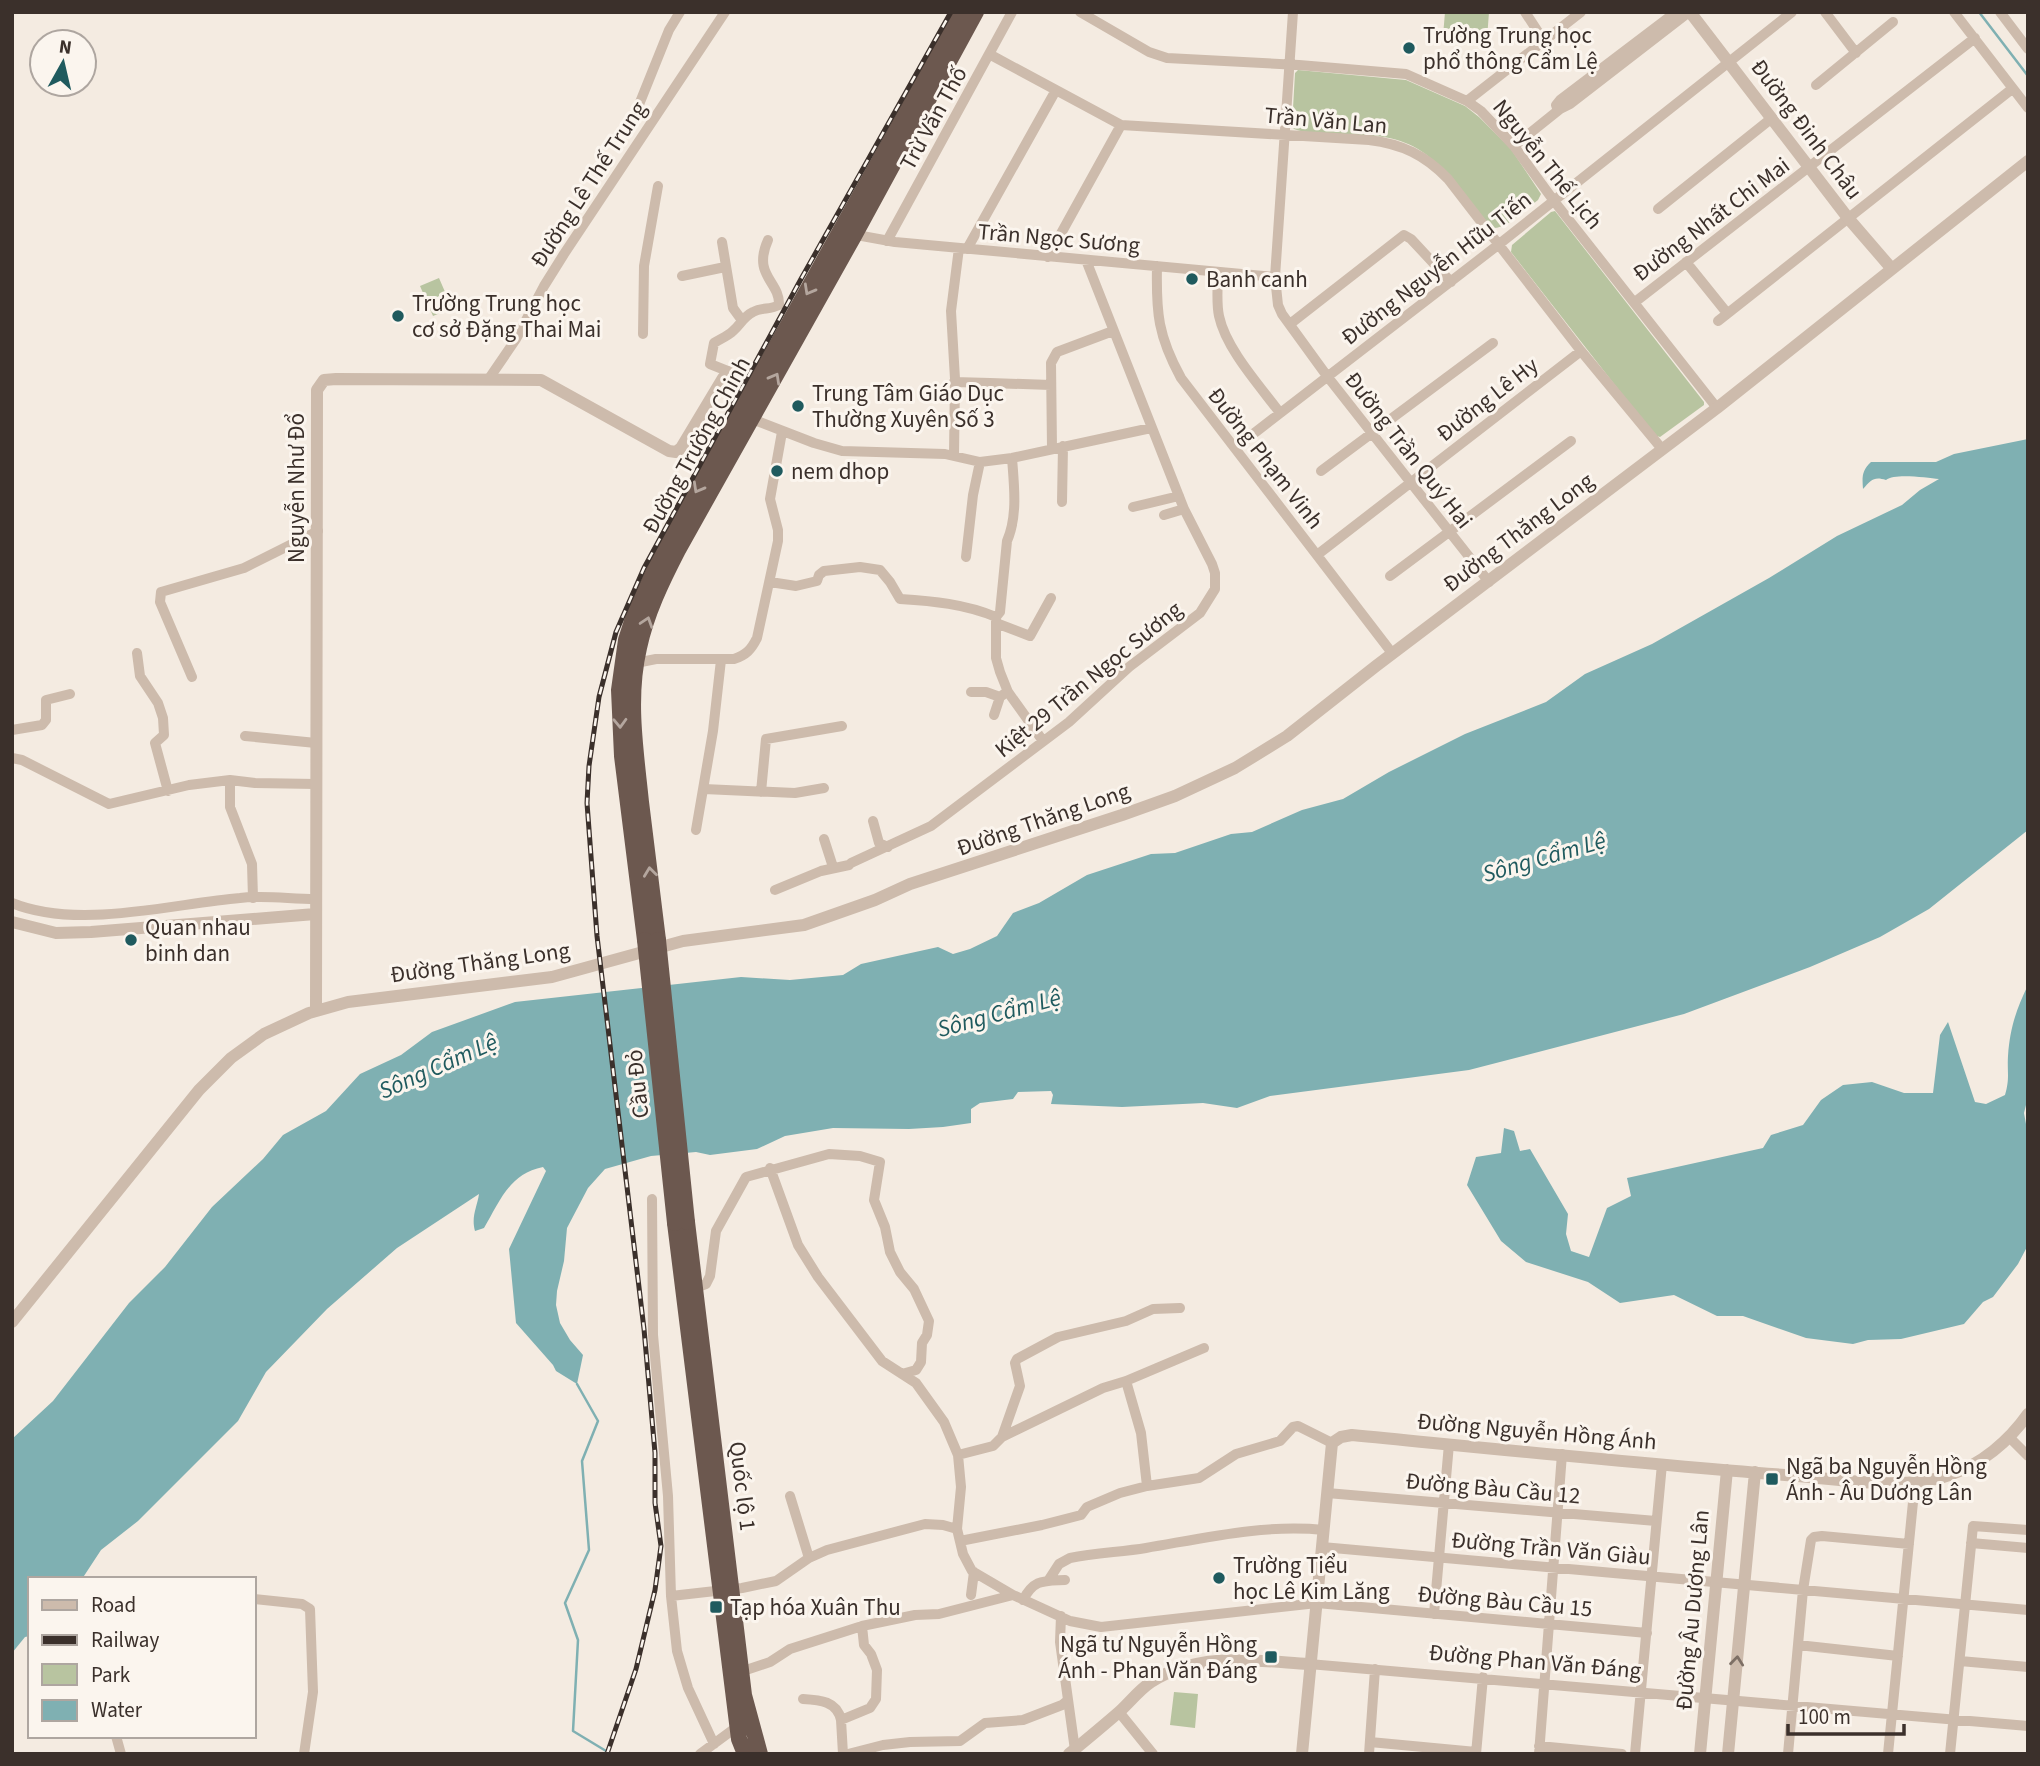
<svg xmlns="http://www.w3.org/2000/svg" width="2040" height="1766" font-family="'Source Sans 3',sans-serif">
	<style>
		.green { fill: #b8c4a0 }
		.water { fill: #7fb0b2 }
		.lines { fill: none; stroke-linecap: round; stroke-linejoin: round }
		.stream { stroke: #7fb0b2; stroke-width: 2.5 }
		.minor { stroke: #cdbbac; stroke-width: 10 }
		.tertiary { stroke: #cdbbac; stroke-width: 12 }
		.trunk { stroke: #6c584f; stroke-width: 16 }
		.rail-casing { stroke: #3b302b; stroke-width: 5 }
		.rail { stroke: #fbf5ee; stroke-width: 2.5; stroke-dasharray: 8; stroke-linecap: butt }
		.trunk-bridge { stroke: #6c584f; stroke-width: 16 }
		.oneway { stroke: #b4a69e }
		.oneway2 { stroke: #7d6f65 }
		.poi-dot { fill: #1f5a5e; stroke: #fbf5ee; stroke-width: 2.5 }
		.labels { text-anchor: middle; stroke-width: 6; stroke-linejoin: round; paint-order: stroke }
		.poi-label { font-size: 23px; fill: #3b302b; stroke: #fbf5ee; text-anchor: start }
		.street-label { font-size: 23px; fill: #3b302b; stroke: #fbf5ee }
		.water-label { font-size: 24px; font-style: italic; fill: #1f5a5e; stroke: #fbf5ee }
	</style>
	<rect width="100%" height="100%" fill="#f4ebe1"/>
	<!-- green -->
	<path class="green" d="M1445,12H1489L1487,39L1443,36Z
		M1298,70L1406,80L1465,106L1479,117L1511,149L1541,194L1538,200C1526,209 1507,229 1492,228C1453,189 1437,140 1374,136C1353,134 1312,136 1294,129L1292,126L1295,73Z
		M1555,211L1704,402V405L1660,437L1654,435L1511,252L1512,245L1551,212Z
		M439,278L452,308L433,316L420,286Z
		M1174,1692L1198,1694L1195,1728L1170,1725Z"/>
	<!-- water -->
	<path class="water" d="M2028,439V830L1929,909L1880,937L1810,967L1684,1014L1469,1070L1270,1096L1237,1108L1203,1103L1122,1107L1051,1104L1053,1095L1051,1091L1018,1092L1013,1099L980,1103L971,1109V1123L943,1127L909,1129L833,1128L785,1136L757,1149L710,1155L696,1152L651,1156L605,1169L588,1188L567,1228L564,1261L557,1291L556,1305L560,1323L570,1340L583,1355L577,1384L556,1371L553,1365L516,1323L509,1249L546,1171L543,1167C509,1174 500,1201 484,1228L475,1231C471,1217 477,1207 479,1194L397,1248L327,1309L266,1372L238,1421L138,1521L101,1550L82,1579H30V1636L25,1637L12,1653V1439L53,1401L129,1303L165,1267L212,1207L263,1159L283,1135L326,1111L360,1074L401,1055L432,1032L515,1002L741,977L790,980L843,975L861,964L938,947L953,954L970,949L997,936L1013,913L1039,903L1087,875L1151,854L1175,853L1231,834L1252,832L1302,810L1343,799L1389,772L1465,734L1546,702L1585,674L1652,644L1769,578L1837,536L1902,505L1920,490L1939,479C1927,478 1895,473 1886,480C1874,476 1871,480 1863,489C1862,477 1862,470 1871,462H1936L1954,454Z
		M2028,985V1097L2024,1113L2028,1135V1245L2018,1264L1993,1297L1983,1302L1964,1324L1901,1339L1868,1340L1853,1344L1806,1338L1743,1316H1717L1674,1295L1620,1303L1588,1282L1526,1262L1501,1241L1467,1185L1476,1157L1501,1153L1504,1128L1514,1131L1520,1151L1530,1149L1568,1214L1566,1234L1571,1251L1589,1257L1607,1208L1631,1196L1627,1178L1763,1148L1771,1135L1803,1125L1821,1100L1843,1085L1872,1082L1904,1093H1933L1940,1035L1948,1022L1975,1102L1986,1104L2005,1095C2010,1078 2007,1072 2008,1056C2010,1028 2016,1010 2028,985Z"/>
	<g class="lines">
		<!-- stream -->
		<path class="stream" d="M1979,12L2028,76
			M577,1384L598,1421L582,1461L589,1550L565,1603L578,1640L573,1731L611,1754"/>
		<!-- minor -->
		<path class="minor" d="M1080,12L1149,52L1167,58L1299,65L1406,74L1467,101L1481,111L1514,146L1554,201L1717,408
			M1293,12L1275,277L1278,305L1282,314L1327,376L1489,582
			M1525,12L1544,41
			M1676,12L1560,100L1556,105L1557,108L1560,109L1570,104L1689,12
			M1825,12L1856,53
			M1954,12L2028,108
			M2000,12L2028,49
			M989,54L1121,125L1369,140C1402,144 1425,155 1448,179L1581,351L1662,449
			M1816,85L1893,22
			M1467,101L1581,12
			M628,132L669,30L680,12
			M1514,146L1560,109
			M1658,209L1772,118
			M851,234L895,242L1275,277
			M887,241L1012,12
			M722,242L733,308L741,319
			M967,249L1056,90
			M1048,257L1121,125
			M1686,262L1727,313
			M1157,266C1156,313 1158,336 1181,378L1392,653
			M1218,272C1218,286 1216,302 1219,316C1226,349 1260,386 1280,413
			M682,276L725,267
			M1635,302L1975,38
			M1718,321L2012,89
			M1290,324L1404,235L1411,239L1451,282
			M643,334L644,266L658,186
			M730,372L710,364L714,343C720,339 728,336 733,331C741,324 743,317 753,312C762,307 770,310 779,305C780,281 752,276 768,240
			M488,380L516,339L544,286L564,254L725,12
			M954,382L990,383V398
			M990,383L1051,385
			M752,419L814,443L842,451L945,454L980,462L1012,458L1151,428
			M1052,448L1051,363L1057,352L1113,331
			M1235,448L1498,245L1792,12
			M954,455L955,379L951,311L959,248
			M1012,458C1014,485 1018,516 1007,541L1000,612L996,617V658L1000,672L1008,692L1043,741
			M1321,471L1493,343
			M1062,502L1063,446
			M1133,507L1179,496
			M1164,515L1184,509
			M1317,555L1581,351
			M966,557L973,495L980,462
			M1390,576L1571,441
			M770,582L796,586L817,581L819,575L824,571L860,567L880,570L890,582L900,599C933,601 965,604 996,617
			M996,623L1030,636L1051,598
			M137,653L140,676L158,703L163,718L164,735L155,743L168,791
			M636,663L656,659H734C746,655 751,650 757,638L778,541V530L770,499L782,432
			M192,677L160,602L161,592L244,568L318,531
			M971,692H986L1000,697
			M994,715L1000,697L1004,694
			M12,730L42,725L46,720V700L70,694
			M245,736L316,743
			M12,758L22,760L109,804L189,785L230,780L255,783L316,784
			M230,780V807L252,864L253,898
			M704,789L795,793L824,788
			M761,792L766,739L842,726
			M873,821L879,843L888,847
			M696,830L713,731L721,660
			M824,839L833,867
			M851,863L931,826L1069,722L1129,667L1200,613L1215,589V573L1212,564L1184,509L1086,260
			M775,890L821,871L849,865
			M12,903C78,930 171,904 240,898C265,895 290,899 315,899
			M770,1168L798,1245L818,1277L882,1361L916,1383L944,1422L958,1455L961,1487L957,1529L963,1554L972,1571L1013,1595L1070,1621L1101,1627L1317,1603L1647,1633
			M652,1199L653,1335L668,1496L671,1596L677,1651L688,1688L714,1744
			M695,1288L706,1284L710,1276L716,1231L746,1177L829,1154L860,1156L880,1162L874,1200L885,1227L890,1252L900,1272L914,1289L929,1321L927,1335L922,1343L921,1362L916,1370L902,1374
			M1126,1381L1141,1433L1147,1486
			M1002,1437L1103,1388L1126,1381L1204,1348
			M2009,1437L2028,1456
			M958,1455L993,1446L1002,1437L1020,1386L1015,1363L1017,1359L1058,1337L1126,1321L1153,1309L1180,1308
			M1327,1493L1656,1521
			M790,1496L809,1558
			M960,1541L1042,1525L1081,1515L1087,1507L1120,1493L1147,1486L1199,1478L1236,1454L1280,1441L1293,1427L1298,1426L1332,1443
			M1971,1543L2028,1548
			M1322,1547L2028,1610
			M1048,1581L1059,1564L1070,1558C1095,1553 1121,1552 1146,1548C1205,1538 1263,1524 1324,1530
			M971,1595L974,1572
			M671,1596L742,1588L776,1581L809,1558L827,1550L925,1524L943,1525L957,1529
			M254,1599L302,1604L310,1609L313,1692L304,1754
			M1023,1600C1034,1579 1043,1581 1065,1580
			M1434,1614L1449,1444
			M1061,1616L1060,1642L1075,1750
			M1798,1645L1898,1656
			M1960,1661L2028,1667
			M1309,1664L2028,1726
			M743,1671L770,1662L790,1649L862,1626L915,1615L939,1614L1013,1595
			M803,1699C820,1700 837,1701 841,1720
			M1119,1712L1153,1754
			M116,1736L121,1754
			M1370,1742L1476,1752
			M1539,1746L1622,1754
			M700,1754L738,1726
			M843,1754L841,1720L870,1708L876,1699L877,1670L871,1654L864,1645L862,1626
			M848,1754L883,1745L910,1742L960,1741L985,1723L1023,1720L1062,1705L1068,1700
			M1369,1754L1375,1669
			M1476,1754L1483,1677
			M1539,1754L1562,1454
			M1635,1754L1662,1464
			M1788,1754L1803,1590L1811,1540L1814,1537L1822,1536L1909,1544
			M1888,1754L1915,1482
			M1950,1754L1973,1526L2028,1530"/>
		<!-- tertiary -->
		<path class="tertiary" d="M1690,12L1848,218L1892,269
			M12,922L56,933L91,932L315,914
			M316,1011L317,390L324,380L336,379L541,380L669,451L676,452L681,448L723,378L730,372L739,373L756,383
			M12,1322L199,1090L231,1058L264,1034L309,1013L348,1002L552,977L683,941L804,925L875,900L910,884L1122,815L1175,796L1235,768L1287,736L1376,666L1717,408L2028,161
			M1069,1754C1086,1740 1103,1726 1119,1712C1130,1702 1139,1690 1151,1682C1198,1651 1257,1661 1309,1664
			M1302,1754L1332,1443L1341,1437L1352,1435C1496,1449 1641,1464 1785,1475C1835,1478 1902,1492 1949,1475C1981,1465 2009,1441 2028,1414
			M1700,1754L1727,1470
			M1728,1754L1755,1472"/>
		<!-- trunk -->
		<path class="trunk" d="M645,940L622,756L619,690L626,640L634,615L665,546L962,12
			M658,940C652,894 647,848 641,802C636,752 627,699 639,648C646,614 662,581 678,550L854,236L976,12
			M687,1222L744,1695L760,1754
			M675,1223L739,1739L745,1754"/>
		<!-- rail casing -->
		<g class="rail-casing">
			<path id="rail" d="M607,1754L636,1669L655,1590L661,1546L655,1503V1453L644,1329L597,936L587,803L589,766L599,697L616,632L644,568L801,279L951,12"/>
		</g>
		<!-- rail -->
		<use href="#rail" class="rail"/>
		<!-- trunk-bridge -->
		<path class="trunk-bridge" d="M645,940L675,1223
			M658,940L687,1222"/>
	</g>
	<!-- one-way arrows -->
	<defs><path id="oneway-chevron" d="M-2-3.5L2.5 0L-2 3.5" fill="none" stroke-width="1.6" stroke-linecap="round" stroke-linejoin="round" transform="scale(1.75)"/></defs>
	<g class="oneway">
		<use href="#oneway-chevron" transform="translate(809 290) rotate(119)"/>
		<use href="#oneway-chevron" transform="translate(775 378) rotate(-61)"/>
		<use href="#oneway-chevron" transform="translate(698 488) rotate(119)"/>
		<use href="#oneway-chevron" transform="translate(647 622) rotate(-72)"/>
		<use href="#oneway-chevron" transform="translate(620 723) rotate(88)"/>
		<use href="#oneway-chevron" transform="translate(650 872) rotate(-97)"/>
	</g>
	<use class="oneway2" href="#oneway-chevron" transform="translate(1737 1661) rotate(-84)"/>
	<!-- markers -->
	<g class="poi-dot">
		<circle cx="1409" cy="48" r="7"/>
		<circle cx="1192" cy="279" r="7"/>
		<circle cx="398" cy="316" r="7"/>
		<circle cx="798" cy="406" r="7"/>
		<circle cx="777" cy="471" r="7"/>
		<circle cx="131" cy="940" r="7"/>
		<rect x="1765" y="1472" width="14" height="14" rx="3.5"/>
		<circle cx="1219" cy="1578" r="7"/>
		<rect x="709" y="1600" width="14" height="14" rx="3.5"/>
		<rect x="1264" y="1650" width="14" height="14" rx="3.5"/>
	</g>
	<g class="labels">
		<!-- poi labels -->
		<g class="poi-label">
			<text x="1423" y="43">Trường Trung học<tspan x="1423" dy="26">phổ thông Cẩm Lệ</tspan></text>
			<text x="1206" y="287">Banh canh</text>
			<text x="412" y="311">Trường Trung học<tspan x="412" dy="26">cơ sở Đặng Thai Mai</tspan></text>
			<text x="812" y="401">Trung Tâm Giáo Dục<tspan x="812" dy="26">Thường Xuyên Số 3</tspan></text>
			<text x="791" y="479">nem dhop</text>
			<text x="145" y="935">Quan nhau<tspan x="145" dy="26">binh dan</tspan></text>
			<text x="1786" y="1474">Ngã ba Nguyễn Hồng<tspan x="1786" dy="26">Ánh - Âu Dương Lân</tspan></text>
			<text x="1233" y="1573">Trường Tiểu<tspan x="1233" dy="26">học Lê Kim Lăng</tspan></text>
			<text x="730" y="1615">Tạp hóa Xuân Thu</text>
			<text x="1257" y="1652" text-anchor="end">Ngã tư Nguyễn Hồng<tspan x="1257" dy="26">Ánh - Phan Văn Đáng</tspan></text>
		</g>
		<!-- street labels -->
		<g class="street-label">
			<text transform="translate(933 118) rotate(-61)" y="8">Trừ Văn Thố</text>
			<text transform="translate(1326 120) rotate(5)" y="8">Trần Văn Lan</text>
			<text transform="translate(1807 129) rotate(53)" y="8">Đường Đinh Châu</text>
			<text transform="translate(1548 164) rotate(51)" y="8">Nguyễn Thế Lịch</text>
			<text transform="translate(588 184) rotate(-57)" y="8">Đường Lê Thế Trung</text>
			<text transform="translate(1711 219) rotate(-37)" y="8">Đường Nhất Chi Mai</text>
			<text transform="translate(1059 238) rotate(5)" y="8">Trần Ngọc Sương</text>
			<text transform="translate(1436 268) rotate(-38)" y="8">Đường Nguyễn Hữu Tiến</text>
			<text transform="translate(1487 399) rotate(-38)" y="8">Đường Lê Hy</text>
			<text transform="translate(696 445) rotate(-61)" y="8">Đường Trường Chinh</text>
			<text transform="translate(1409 450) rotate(52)" y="8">Đường Trần Quý Hai</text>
			<text transform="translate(1266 458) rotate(52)" y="8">Đường Phạm Vinh</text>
			<text transform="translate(296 488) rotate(-90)" y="8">Nguyễn Như Đổ</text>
			<text transform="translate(1518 532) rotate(-37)" y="8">Đường Thăng Long</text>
			<text transform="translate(1088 679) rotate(-39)" y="8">Kiệt 29 Trần Ngọc Sương</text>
			<text transform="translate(1043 819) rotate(-19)" y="8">Đường Thăng Long</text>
			<text transform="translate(480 962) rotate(-8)" y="8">Đường Thăng Long</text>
			<text transform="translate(637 1084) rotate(-96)" y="8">Cầu Đỏ</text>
			<text transform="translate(1537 1431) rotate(5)" y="8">Đường Nguyễn Hồng Ánh</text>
			<text transform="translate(743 1486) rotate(83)" y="8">Quốc lộ 1</text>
			<text transform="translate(1493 1488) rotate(5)" y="8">Đường Bàu Cầu 12</text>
			<text transform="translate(1551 1548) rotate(5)" y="8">Đường Trần Văn Giàu</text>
			<text transform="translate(1505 1601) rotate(5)" y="8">Đường Bàu Cầu 15</text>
			<text transform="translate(1692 1610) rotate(-85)" y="8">Đường Âu Dương Lân</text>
			<text transform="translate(1535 1661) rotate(5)" y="8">Đường Phan Văn Đáng</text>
		</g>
		<!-- water labels -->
		<g class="water-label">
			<text transform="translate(1544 857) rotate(-16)" y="8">Sông Cẩm Lệ</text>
			<text transform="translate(999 1013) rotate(-15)" y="8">Sông Cẩm Lệ</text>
			<text transform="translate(438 1066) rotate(-24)" y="8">Sông Cẩm Lệ</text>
		</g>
	</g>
	<!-- border -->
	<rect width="2040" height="1766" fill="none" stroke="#3b302b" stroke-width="28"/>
	<!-- legend -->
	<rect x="28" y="1577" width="228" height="161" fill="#fbf5ee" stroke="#aea6a0" stroke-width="2"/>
	<rect x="42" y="1600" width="35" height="10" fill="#cdbbac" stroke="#aea6a0" stroke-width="2"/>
	<text x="91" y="1612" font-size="21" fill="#3b302b">Road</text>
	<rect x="42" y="1635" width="35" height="10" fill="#3b302b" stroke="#aea6a0" stroke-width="2"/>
	<text x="91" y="1647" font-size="21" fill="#3b302b">Railway</text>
	<rect x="42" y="1664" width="35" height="21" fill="#b8c4a0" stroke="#aea6a0" stroke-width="2"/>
	<text x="91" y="1682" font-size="21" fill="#3b302b">Park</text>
	<rect x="42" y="1700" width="35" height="21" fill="#7fb0b2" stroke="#aea6a0" stroke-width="2"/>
	<text x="91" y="1717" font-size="21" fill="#3b302b">Water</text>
	<!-- north arrow -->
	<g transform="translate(63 63) rotate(8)"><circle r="33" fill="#fbf5ee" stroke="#aea6a0" stroke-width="2"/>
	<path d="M0-5L12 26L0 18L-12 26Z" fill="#1f5a5e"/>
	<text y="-10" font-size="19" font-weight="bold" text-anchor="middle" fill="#3b302b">N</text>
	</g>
	<!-- scale -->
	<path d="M1788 1724v10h116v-10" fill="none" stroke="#3b302b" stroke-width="3.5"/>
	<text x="1798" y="1724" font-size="21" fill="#3b302b" stroke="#fbf5ee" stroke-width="5" paint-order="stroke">100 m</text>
</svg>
